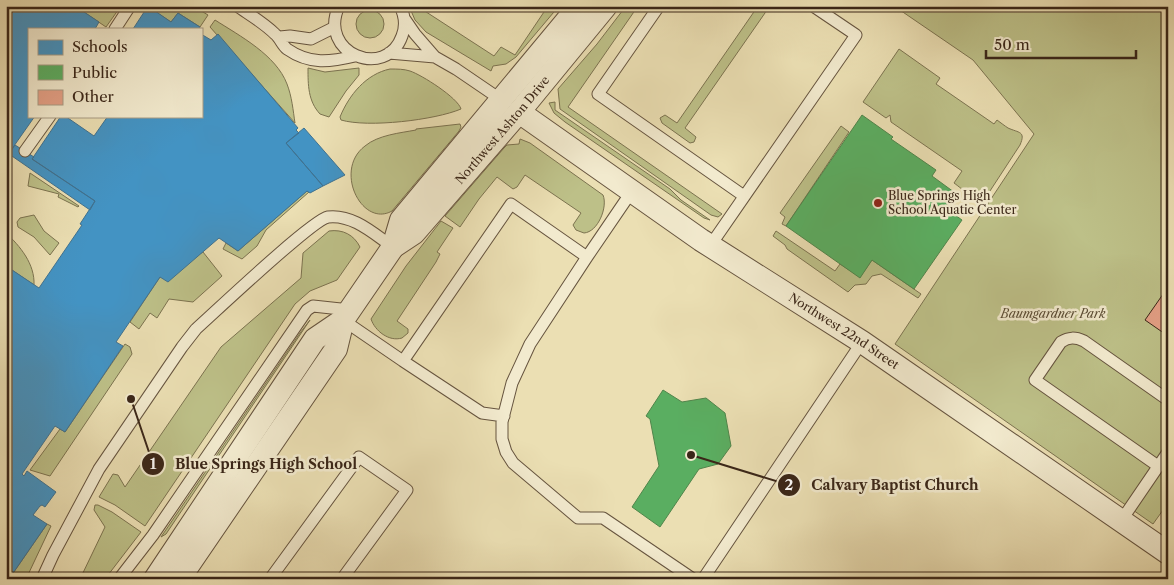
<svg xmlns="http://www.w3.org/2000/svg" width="1174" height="585" font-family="'Libre Caslon Text',serif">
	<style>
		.green { fill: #bdc088; stroke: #7c7350 }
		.schools { fill: #4393c3; stroke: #407290 }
		.public { fill: #5aae61; stroke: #50854b }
		.building { fill: #e4a086; stroke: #3a2618 }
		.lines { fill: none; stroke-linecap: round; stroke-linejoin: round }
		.service-casing { stroke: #66543f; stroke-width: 13 }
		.minor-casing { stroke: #66543f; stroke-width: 24 }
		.service { stroke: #f2eace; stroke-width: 11 }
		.minor { stroke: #f2eace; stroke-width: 22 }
		.poi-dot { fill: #8f2418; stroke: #f2eace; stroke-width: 2 }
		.labels { text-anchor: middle; stroke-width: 5; stroke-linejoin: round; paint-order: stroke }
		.street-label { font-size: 12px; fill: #3a2618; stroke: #f2eace }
		.poi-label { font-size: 12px; fill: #3a2618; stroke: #f2eace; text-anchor: start }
		.park-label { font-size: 12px; font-style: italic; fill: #5b4c34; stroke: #f2eace }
		.leader { fill: none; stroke: #3a2618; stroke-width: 2 }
		.callout-dot { fill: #3a2618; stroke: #f2eace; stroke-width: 2 }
		.mark-label { font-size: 15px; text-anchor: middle; font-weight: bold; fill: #fff }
		.callout-label { font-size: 14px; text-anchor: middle; font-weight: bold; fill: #3a2618; stroke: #f2eace; stroke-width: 5; stroke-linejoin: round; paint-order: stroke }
	</style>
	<rect width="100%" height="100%" fill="#ebdfb3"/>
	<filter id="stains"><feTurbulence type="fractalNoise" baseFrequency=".004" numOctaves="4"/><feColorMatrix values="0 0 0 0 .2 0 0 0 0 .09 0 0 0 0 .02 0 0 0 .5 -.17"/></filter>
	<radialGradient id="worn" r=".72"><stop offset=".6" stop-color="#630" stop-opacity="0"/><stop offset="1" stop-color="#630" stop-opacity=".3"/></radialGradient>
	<!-- green -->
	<path class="green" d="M75,6H121L106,27Z
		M193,6L208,15L200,27L178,13L171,22L148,7Z
		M409,6H417L494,56L501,47L515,55L548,6H559L516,57L506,64L493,66L491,71L426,32L415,20Z
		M626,6H638L568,107L722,214L718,217L711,215L560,109L558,89L597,44Z
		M758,6H765L767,8L765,13L685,128L696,137L694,142L690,143L662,123L660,118L665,115L677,123Z
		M894,6H1168V503L1153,524L895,344L1034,134L973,60Z
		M356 24a14 14 0 1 1 28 0a14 14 0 1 1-28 0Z
		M215,20C240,36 276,55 287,84C292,97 293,110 295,123L210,27Z
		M899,49L940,78L936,84L994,124L997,120C1001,123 1005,126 1008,128C1019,133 1026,131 1020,145L988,194C976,204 964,190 954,183L962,171L891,122L890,115L886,118L863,102Z
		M308,68L325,72L359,68V75L346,91L329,117L320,114C308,101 308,85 308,68Z
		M390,69C397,69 404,69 410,71C422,75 458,98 461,109C435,120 368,128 341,120L340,117C349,95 366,74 390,69Z
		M555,102V110L670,189L681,200L710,220L704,218L565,122L554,113L549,103Z
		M460,124L461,127L459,131L392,211C362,228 333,170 365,146C378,135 400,133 416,130V129Z
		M841,126L849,132L786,226L782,224L785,217L780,213Z
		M520,139L530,143L603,195C608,207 598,232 584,233L576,230L573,225L581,213L525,175L517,187L513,189L497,177L479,199L460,227L445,216L504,148L507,145L519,144Z
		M30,173L79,206L78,207L58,197L59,194L28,186Z
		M307,191L309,192L266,230L257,246L242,259L223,249L226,243L238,251Z
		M34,215L44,231L59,243L50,255L34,237L18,227L17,222L20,218Z
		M441,221L453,228L437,252L440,254L436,262L397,321L408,329V333L402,338C389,342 375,331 371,319L406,266Z
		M329,231C343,229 354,235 360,247L337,280L310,291L295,304L145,526L115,505L99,497L113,474L118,475L125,487L221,347L301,278L303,253Z
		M776,231L835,271L840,264L860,277L872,260L921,294L918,298L881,274L872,276L866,284L855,285L848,292L787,249L785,245L773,236Z
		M6,233C20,246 35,264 34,285L6,266Z
		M203,252L222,276L193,302L169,299L157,318L150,313L139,329L130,322L160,277Z
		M310,320L166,534L161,537L300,333Z
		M125,344L130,347L132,354L50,476L30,470L60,429L65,432Z
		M98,505L112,512L141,532L105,579H91V576L89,579H80L105,527L94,510L95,505Z
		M47,524L51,526L26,579H9Z"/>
	<!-- schools -->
	<path class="schools" d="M6,6H75L99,22L95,29H29V116H35L9,153L6,151Z
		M148,6L171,22L178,13L200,27L199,29H133Z
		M201,34L211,40L218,34L298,128L296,130L299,133L286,143L323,186L310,193L307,191L238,251L219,238L168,282L160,277L116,342L123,346L65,432L55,426L22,474L24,476L27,471L56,492L45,507L42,505L40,506L33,515L47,524L9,579H6V266L39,288L82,225L80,224L95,201L32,159L61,116H65L94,136L108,116H201Z
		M304,128L345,175L323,186L286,143Z
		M15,145L34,157L32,159L95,201L90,210L9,154Z"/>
	<!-- public -->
	<path class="public" d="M862,115L893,137L891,139L936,170L932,176L958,195L948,210L962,220L914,289L872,260L860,278L786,226Z
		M663,390L682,402L706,398L725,413L731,446L718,464L699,469L660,527L632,507L659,466L650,419L646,416Z"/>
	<!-- building -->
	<path class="building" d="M1168,287V336L1145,320Z"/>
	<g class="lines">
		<!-- service casing -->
		<g class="service-casing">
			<path id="service" d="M237,6C250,15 264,23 275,34C280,38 282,45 287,49C310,65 330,62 355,56
				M339,6C317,53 386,81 402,36C406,26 405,16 400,6
				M659,6L598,94L744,196
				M404,18L415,34L435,57L456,69L503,101
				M115,29L130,6
				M280,37L290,36L311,39L335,27
				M389,53L435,57
				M25,151L50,116
				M632,191L587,257L530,344L512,383L502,422V439L506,452L513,463L578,518H603L693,579
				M710,246L856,35L813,6
				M343,320L403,361
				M504,416L482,413L403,361L511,204L587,257
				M1158,466L1035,380L1061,342C1069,337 1075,337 1084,341L1168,400
				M1121,521L1168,452
				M42,579L53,555L99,469L182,347L196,329C215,312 312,220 328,217C353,214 374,234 393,247
				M119,579L153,535L307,310L313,306L350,310
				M270,579L359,457L407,490L342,579
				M703,579L862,342"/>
		</g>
		<!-- minor casing -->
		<g class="minor-casing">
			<g id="minor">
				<path id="s1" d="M519,112L701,240L862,342L1168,553"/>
				<path id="s2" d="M393,247L414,233L519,112L606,6"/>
				<path d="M155,579L315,339L343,320"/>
				<path d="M179,579L336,349L343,320L393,247L401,220L579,6"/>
			</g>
		</g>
		<!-- service -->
		<use href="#service" class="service"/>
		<!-- minor -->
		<use href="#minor" class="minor"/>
	</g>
	<!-- markers -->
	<circle class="poi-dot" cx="878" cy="203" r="5"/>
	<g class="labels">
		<!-- street labels -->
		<g class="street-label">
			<text dy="4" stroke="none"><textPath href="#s2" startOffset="161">Northwest Ashton Drive</textPath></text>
			<text dy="4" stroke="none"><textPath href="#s1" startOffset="392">Northwest 22nd Street</textPath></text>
		</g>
		<!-- poi labels -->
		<g class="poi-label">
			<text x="888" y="200">Blue Springs High<tspan x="888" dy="14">School Aquatic Center</tspan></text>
		</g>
		<!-- park labels -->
		<g class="park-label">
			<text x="1053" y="318">Baumgardner Park</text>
		</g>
	</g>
	<!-- callouts -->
	<path class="leader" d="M131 399L153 464M691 455L789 485"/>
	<g class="callout-dot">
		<circle cx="131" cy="399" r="5"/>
		<circle cx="691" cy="455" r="5"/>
		<circle cx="153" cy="464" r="12"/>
		<circle cx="789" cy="485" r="12"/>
	</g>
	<g class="mark-label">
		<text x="153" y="469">1</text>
		<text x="789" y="490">2</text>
	</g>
	<g class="callout-label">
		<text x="266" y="469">Blue Springs High School</text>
		<text x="895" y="490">Calvary Baptist Church</text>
	</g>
	<!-- margin -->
	<rect width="1174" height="585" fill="none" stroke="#ebdfb3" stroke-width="25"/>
	<rect x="8" y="8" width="1159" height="570" fill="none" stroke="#3a2618" stroke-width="2.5"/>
	<rect x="12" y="12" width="1149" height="560" fill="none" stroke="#3a2618"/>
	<!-- legend -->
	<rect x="28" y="28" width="175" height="90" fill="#f2eace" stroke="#a89c85"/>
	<rect x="38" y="40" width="25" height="15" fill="#4393c3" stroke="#a89c85"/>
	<text x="72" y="52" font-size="15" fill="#3a2618">Schools</text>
	<rect x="38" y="65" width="25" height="15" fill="#5aae61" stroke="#a89c85"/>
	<text x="72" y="78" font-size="15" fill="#3a2618">Public</text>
	<rect x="38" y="90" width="25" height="15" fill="#e4a086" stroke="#a89c85"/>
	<text x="72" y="102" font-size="15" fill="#3a2618">Other</text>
	<!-- scale -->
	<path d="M986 50v8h150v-8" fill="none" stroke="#3a2618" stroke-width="2.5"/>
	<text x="994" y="50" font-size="15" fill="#3a2618" stroke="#f2eace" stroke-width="4" paint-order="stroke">50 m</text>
	<rect width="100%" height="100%" filter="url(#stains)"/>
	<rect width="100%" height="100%" fill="url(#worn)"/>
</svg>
